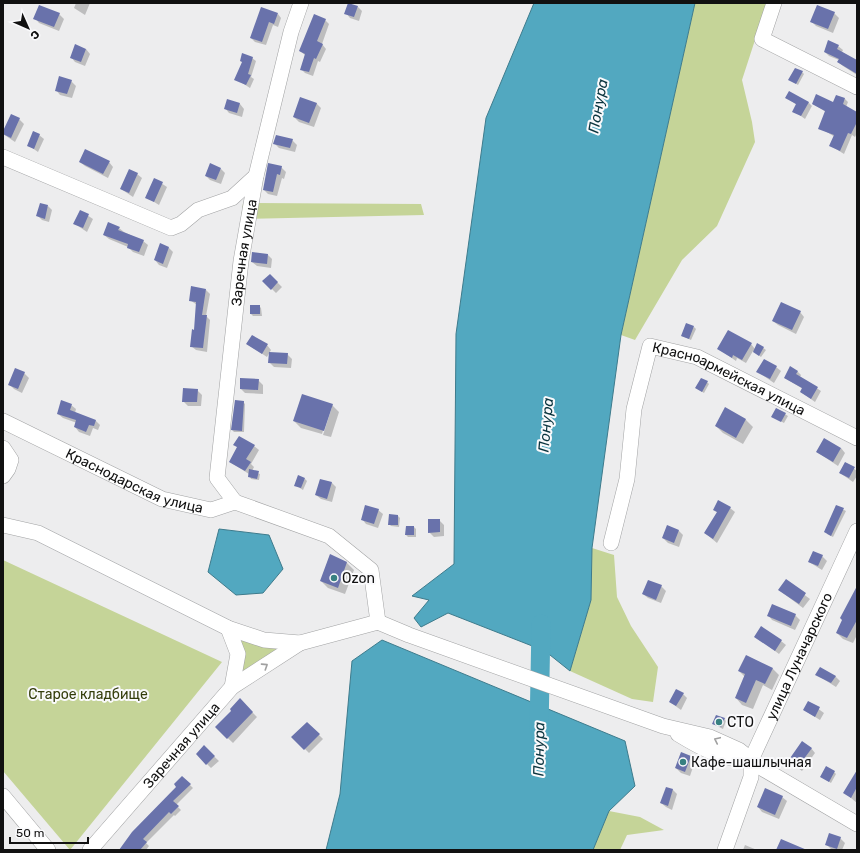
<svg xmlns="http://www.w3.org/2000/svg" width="860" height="853" font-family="Rubik,sans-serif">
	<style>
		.green { fill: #c5d498 }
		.water { fill: #52a8c0; stroke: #3e7b8c }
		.shadow { fill: #0003 }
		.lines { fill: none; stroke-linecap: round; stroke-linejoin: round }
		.river { stroke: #52a8c0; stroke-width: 19 }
		.building { fill: #6972ab }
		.minor-casing { stroke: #a2a3a4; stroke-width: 16 }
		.minor { stroke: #fff; stroke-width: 15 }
		.oneway { stroke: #a0a0a0 }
		.poi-dot { fill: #388081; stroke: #fafafc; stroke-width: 1.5 }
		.labels { text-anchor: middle; stroke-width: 4; stroke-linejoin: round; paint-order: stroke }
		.street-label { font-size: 14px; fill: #111; stroke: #fafafc }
		.poi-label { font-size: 14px; fill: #111; stroke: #fafafc; text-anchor: start }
		.park-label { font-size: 14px; fill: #343d0b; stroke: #fafafc }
		.water-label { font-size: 15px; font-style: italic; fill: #0b353f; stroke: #fafafc }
	</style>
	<rect width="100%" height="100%" fill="#ededee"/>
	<!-- green -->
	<path class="green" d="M695,3H767L742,80L752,122L755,142L717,226L682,260L635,340L621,335Z
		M243,203L421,204L424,215L241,219Z
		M592,548L614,555L617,597L631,626L658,667L653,702L632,699L570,671L591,600Z
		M3,560L222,662L70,850L3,771Z
		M228,628L300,643L232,687L238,654Z
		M609,811L640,817L664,830L627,835L620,850H593Z"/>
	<!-- water -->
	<path class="water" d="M534,3H695L621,335L592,548L591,600L570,671L545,651L448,613L421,627L414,618L429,600L412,596L454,564L456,334L486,118Z
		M219,529L269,535L283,569L263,593L236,595L208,572Z
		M382,640L625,741L635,786L609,811L593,850H326L340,794L352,661Z"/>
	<!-- shadow -->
	<path class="shadow" d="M76,3H90L85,15L74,8Z
		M358,7L362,11L359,21L350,18L346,13Z
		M834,13L839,18L833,33L816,26L812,22Z
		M59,14L64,19L59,31L39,23L35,18Z
		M278,14L281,18L278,27L273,25L266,45L255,42L251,38Z
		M325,20L329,24L322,44L326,49L320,62L318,61L313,76L305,73L301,69L305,55L300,51Z
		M838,46L843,50L842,52L857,61V75L843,66L838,62L839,60L829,56L825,52Z
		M86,49L90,54L85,66L75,62L71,57Z
		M252,58L256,61L251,77L254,79L250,88L236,79L243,63Z
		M802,72L804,74L798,85L790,80Z
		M71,81L76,86L72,98L60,95L56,90Z
		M817,96L833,104L845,99L848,102L846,107L857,113V133L855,137L852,135L844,154L831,146L835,137L820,128L826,112L813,104L805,119L794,111L797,105L787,98L808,102L812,106Z
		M228,100L240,104L244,109L242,117L229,113L225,108Z
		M316,103L321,108L314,127L299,122L294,117Z
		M19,119L24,124L15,142L3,134Z
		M39,135L44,139L38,152L28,145Z
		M292,140L297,145L295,152L279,148L274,143Z
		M80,162H109L113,167L108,178L85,166Z
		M281,167L286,172L284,179L282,178L277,196L268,194L264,190Z
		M221,169L225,173L221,184L210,180L206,176Z
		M137,174L142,178L133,197L121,189Z
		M155,179L167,187L159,205L146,197Z
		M48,206L52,210L49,222L42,220L38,216Z
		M81,211L93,219L87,232L75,224Z
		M119,228L124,232L143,241L148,245L144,256L133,252L128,247L109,239L104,235Z
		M161,245L169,248L173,252L167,268L159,265L155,260Z
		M268,255L272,259L271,268L257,266L252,262Z
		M270,275L282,287L276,293L264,281Z
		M206,290L210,294L206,316L210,320L207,352L196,350L191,346L195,331L197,305L190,300Z
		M251,306H259L261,308L262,316H253L251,314Z
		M800,312L804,317L796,334L778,325L773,321Z
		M694,327L696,329L691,340L682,336Z
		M247,344L267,345L271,350L267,357Z
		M751,344L755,349L758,344L766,350L761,357L753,351L746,363L737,358L736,361L719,349Z
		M287,354L292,359L291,368L274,367L270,363Z
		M776,367L781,371L774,383L758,372Z
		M797,371L801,375L800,377L821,391L815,402L801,392L803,389L785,378Z
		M24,373L29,378L22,393L14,389L10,385Z
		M258,380L263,385V394L245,393L241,389Z
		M707,382L709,384L704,393L696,388Z
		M197,390L202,395L201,406H188L183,401Z
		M243,402L245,404L244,432H234L232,430Z
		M71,405L76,409L75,413L96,421L100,425L98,430L93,428L90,436L79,432L75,427L77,423L63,418L58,414Z
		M332,405L339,412L331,437L323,435L332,407H330L322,434L301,428L294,421Z
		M726,409L746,420L753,427L743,444L723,433L716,426Z
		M777,409L788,416L784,423L775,418Z
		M235,445L254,446L259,450L251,464L254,467L252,471L260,474L259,480L251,479L249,474L230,462L238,448Z
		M841,448L845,453L838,466L817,452Z
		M846,463L857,471V476L853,482L840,473Z
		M305,479L307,481L303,490L295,485Z
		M320,480L332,483L336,487L332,502L321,499L316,495Z
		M836,506L846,511L833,537L827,534Z
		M730,508L735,512L717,543L705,533L718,513L714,510Z
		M378,510L383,514L378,528L366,524L362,519Z
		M390,515L398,516L400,518L399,527L391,526L389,524Z
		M439,520L444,525V536L434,537L429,532Z
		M668,526L679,531L683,535L679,547L668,543L663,538Z
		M406,527H414L416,529V537H408L406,535Z
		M330,555L347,563L354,570L345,594L328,588L321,581Z
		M822,556L827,561L822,570L809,562Z
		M786,581L810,599L803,608L779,590Z
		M661,586L666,591L661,603L648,598L643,594Z
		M857,590V635L853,643L843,639L837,633Z
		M768,615H795L800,620L795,630L772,620Z
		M755,636L781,641L786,645L779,654Z
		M747,656L773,669L779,675L772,690L763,685L753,709L742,705L736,698L745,677L739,671Z
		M817,675L835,676L840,681L836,687Z
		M683,694L687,698L681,710L670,702Z
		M240,700L257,717L233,743L216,727L233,711Z
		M809,702L824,713L820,720L804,710Z
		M724,719L726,721L723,729L713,724Z
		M307,723L323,739L309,753L293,737Z
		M204,747L219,761L211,768L197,754Z
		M811,748L815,753L802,771L789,761Z
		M691,757L695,761L690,776L681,773L676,768Z
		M834,772L836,774L831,783L823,778Z
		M857,774V803L845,793Z
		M182,777L193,788L176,805L181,810L175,816L174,815L146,843L149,846L146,850H119L178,787Z
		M667,788L673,790L677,794L672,810L666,807L661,803Z
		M782,797L787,801L779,819L762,812L758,807Z
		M840,838L845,843L842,850L831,849L826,844Z
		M745,845L757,850H743Z"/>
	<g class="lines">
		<!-- river -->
		<path class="river" d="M539,731L541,624"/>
	</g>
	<!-- building -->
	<path class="building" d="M348,3L358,6L354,17L344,14Z
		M39,5L60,13L54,27L33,19Z
		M817,5L835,12L828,29L810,22Z
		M261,7L278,13L274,24L269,22L262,42L250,38Z
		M314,14L326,19L317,41L323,44L316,59L314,58L309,72L300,70L305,54L299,51Z
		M828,40L839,45L837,49L857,60V74L837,62L839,59L824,52Z
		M75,44L86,49L81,62L70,58Z
		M242,53L253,57L248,74L251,75L246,85L234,80L242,62L240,61Z
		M795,68L803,71L796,84L788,80Z
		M59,76L72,80L67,94L55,91Z
		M789,91L809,102L801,116L792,112L796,104L785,98Z
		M816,94L833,102L836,95L845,98L843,104L857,112V122L851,134L848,133L840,151L829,146L834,135L818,129L825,111L812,104Z
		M300,97L317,103L309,123L293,117Z
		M227,99L240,103L237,113L224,109Z
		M11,114L20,118L11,138L3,134V131Z
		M33,131L40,134L34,149L27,146Z
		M276,135L293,139L290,148L273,144Z
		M85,149L110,161L103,174L79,162Z
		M210,163L221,168L216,180L205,176Z
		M268,163L282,166L280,175L277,174L273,192L263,190Z
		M129,169L138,173L129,193L120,189Z
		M154,178L163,182L154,202L145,198Z
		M40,203L48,205L45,219L36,216Z
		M80,210L89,214L83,228L73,224Z
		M108,222L120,227L118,230L144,240L139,252L127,248L128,244L103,235Z
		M160,243L169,247L163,264L154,260Z
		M252,252L268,254L267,264L251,262Z
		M270,274L278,282L271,290L262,281Z
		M191,286L206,289L202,315H207L203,348L190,347L192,329L194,330L196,302L189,301Z
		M781,302L801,311L792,330L772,321Z
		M250,305H260V314H250Z
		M686,323L694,326L689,339L681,336Z
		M728,330L752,343L742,360L733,355L732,358L717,349Z
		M252,335L268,344L262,354L246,344Z
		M757,343L764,347L759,356L753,352Z
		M269,352L288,353L287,364L268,363Z
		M764,359L777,366L770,379L756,372Z
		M790,366L798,371L796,374L818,387L811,399L800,392L802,388L784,378Z
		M15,368L25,372L18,389L8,385Z
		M240,378L259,379L258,390L240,389Z
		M701,378L708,381L702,392L695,388Z
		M183,388L198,389L197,402H182Z
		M302,394L333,404L324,431L293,421Z
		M61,400L72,404L70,410L96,420L94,426L89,425L86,432L74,427L76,420L57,414Z
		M235,400L244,401L242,431L231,430Z
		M725,407L746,419L736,438L715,426Z
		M776,408L786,413L781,422L771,417Z
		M239,436L255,445L246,459L251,462L245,471L229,462L237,447L233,445Z
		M824,438L841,448L833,462L816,452Z
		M845,462L855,467L849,478L839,473Z
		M249,469L259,471L257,479L248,477Z
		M298,475L305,478L301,488L294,486Z
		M320,479L332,482L327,499L315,495Z
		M718,500L731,507L713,539L704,533L717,512L713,510Z
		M365,505L379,509L374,524L361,520Z
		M836,505L844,508L831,536L824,532Z
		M389,514L398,515V525H388Z
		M428,519H440V532L428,533Z
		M667,525L679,530L674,543L662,538Z
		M406,526H414V535H405Z
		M813,551L823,555L818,566L808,562Z
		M330,554L347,562L338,588L320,581Z
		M786,579L806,593L799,604L778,590Z
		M648,580L662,585L656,600L642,594Z
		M857,586V620L847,638L836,633L842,620L840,618Z
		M772,604L796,614L791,626L767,616Z
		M761,626L782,640L775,651L754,637Z
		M746,655L773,668L765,684L756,680L746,703L735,698L745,674L738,671Z
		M820,667L836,676L831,683L815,675Z
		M676,689L684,693L676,706L669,702Z
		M240,698L253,712L227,739L215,727L231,711L230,709Z
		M808,701L820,707L815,717L803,710Z
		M716,715L725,718L721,727L712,724Z
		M307,722L320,734L304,750L291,737Z
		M802,741L812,748L797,768L788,761Z
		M204,745L215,756L206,765L196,754Z
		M681,752L691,756L685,772L675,768Z
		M826,766L835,771L829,782L820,777Z
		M857,770V787L851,798L843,793Z
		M182,776L191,784L173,801L179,806L171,814L169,812L143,839L147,842L140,850H119L132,832L176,787L174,784Z
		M666,787L673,789L668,806L660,803Z
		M765,788L783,796L775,815L757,807Z
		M829,833L841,837L837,849L825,845Z
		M781,839L807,850H776Z"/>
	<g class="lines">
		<!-- minor casing -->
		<g class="minor-casing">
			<g id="minor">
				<path d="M774,3L762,39L857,87"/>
				<path d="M3,157L171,228L181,224L198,210L232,198L256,176"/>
				<path id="s1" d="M3,421L162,499L211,510L235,502L329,536L371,570L378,622"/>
				<path d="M3,448L11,460L8,469L3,476"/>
				<path id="s2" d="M235,502L217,478L241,261L256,176L291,32L301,3"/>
				<path d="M3,525L38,533L228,628L264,640L300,643L378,622L409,635L663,726L710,737L739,750L760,767L857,824"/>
				<path id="s3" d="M611,543L627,479L634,409L650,346L697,357L857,438"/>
				<path d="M232,687L300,643"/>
				<path d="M678,734C701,748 722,760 751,760"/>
				<path d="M3,796L48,850"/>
				<path id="s4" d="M90,850L232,687L238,654L228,628"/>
				<path id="s5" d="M725,850L751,777V760L857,531"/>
			</g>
		</g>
		<!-- minor -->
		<use href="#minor" class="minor"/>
	</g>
	<!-- one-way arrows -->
	<defs><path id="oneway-chevron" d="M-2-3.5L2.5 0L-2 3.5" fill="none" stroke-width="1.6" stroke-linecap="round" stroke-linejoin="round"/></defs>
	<g class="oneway">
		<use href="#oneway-chevron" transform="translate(265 666) rotate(-33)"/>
		<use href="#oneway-chevron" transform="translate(717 740) rotate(-155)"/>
	</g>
	<!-- markers -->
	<g class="poi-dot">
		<circle cx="334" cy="578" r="4"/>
		<circle cx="719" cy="722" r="4"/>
		<circle cx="683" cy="762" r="4"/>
	</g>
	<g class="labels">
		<!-- street labels -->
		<g class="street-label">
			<text dy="5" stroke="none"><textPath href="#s2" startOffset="257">Заречная улица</textPath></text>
			<text dy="5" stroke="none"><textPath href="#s3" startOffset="287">Красноармейская улица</textPath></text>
			<text dy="5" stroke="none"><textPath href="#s1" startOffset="145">Краснодарская улица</textPath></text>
			<text dy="5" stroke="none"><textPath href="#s5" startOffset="209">улица Луначарского</textPath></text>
			<text dy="5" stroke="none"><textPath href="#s4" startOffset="139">Заречная улица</textPath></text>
		</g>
		<!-- poi labels -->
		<g class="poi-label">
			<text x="342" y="583">Ozon</text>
			<text x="727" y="727">СТО</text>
			<text x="691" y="767">Кафе-шашлычная</text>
		</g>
		<!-- park labels -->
		<g class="park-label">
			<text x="88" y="699">Старое кладбище</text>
		</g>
		<!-- water labels -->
		<g class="water-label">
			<text transform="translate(598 106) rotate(-80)" y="5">Понура</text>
			<text transform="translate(546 425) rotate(-85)" y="5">Понура</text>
			<text transform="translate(539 749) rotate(-89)" y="5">Понура</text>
		</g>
	</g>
	<!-- border -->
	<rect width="860" height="853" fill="none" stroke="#111111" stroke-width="8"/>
	<!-- north arrow -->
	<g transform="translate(28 28) rotate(135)" stroke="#fafafc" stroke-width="3" paint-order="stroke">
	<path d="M0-3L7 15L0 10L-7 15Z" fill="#111111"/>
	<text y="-6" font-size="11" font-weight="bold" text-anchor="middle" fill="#111111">С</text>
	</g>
	<!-- scale -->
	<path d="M10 837v6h78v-6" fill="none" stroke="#111111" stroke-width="2"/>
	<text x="16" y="837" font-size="12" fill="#111111" stroke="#fafafc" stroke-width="3" paint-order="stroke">50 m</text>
</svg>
